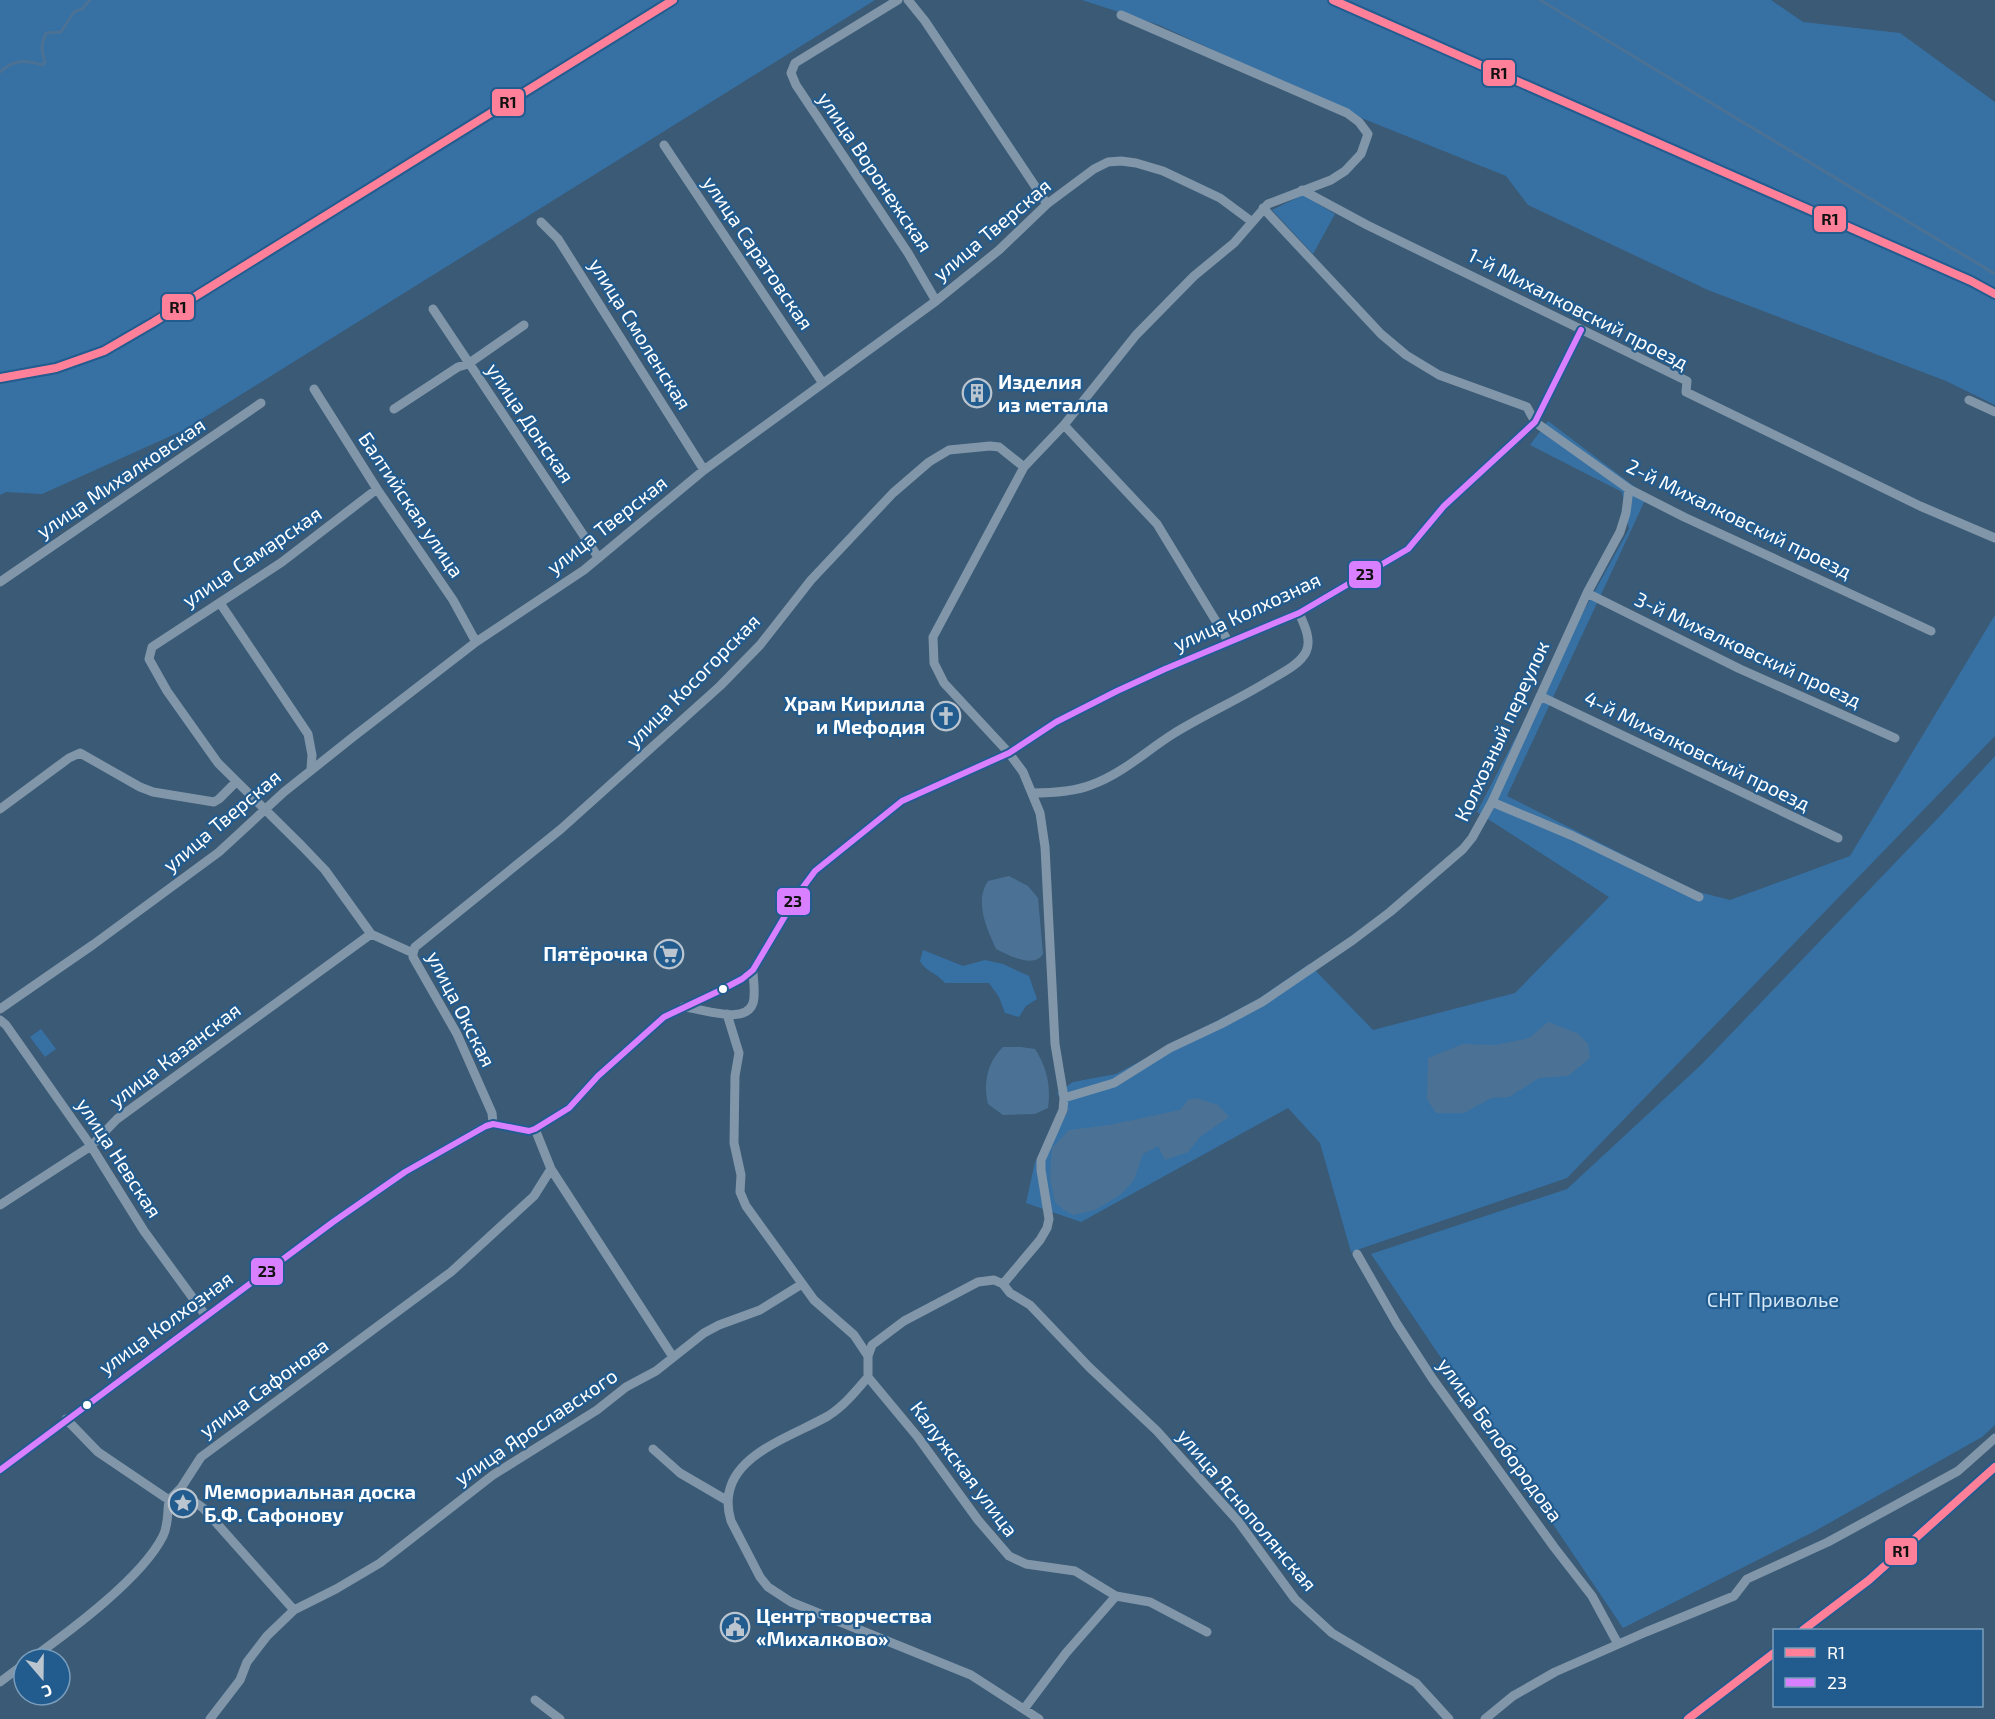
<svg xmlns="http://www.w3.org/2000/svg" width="1995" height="1719" font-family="'Exo 2',sans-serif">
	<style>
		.green { fill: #3771a4 }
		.water { fill: #4b7295 }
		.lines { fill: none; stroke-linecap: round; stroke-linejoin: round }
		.stream { stroke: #4b7295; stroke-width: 3 }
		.street { stroke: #8196a9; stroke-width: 9 }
		.bus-1-casing { stroke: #225b8e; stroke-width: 10 }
		.bus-1 { stroke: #d880ff; stroke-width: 6 }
		.rail-1-casing { stroke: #225b8e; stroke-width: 12 }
		.rail-1 { stroke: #ff8098; stroke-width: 8 }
		.bus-dot { fill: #fff; stroke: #225b8e; stroke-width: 2 }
		.labels { text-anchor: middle; stroke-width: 4.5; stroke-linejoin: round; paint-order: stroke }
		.street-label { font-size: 20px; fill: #fff; stroke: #225b8e }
		.poi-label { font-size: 20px; font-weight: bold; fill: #fff; stroke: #225b8e; text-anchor: start }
		.park-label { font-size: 20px; fill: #d6e9f9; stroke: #225b8e }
		.line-badge { stroke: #225b8e; stroke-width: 2 }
		.pale-badge-label { font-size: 16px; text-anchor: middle; font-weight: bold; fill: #111 }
	</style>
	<rect width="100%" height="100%" fill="#3a5a76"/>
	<!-- green -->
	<path class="green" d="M0,0H875L184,430L42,494L6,492L0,495Z
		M1082,0H1771L1803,22L1900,33L1995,102V405L1946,381L1708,290L1528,205L1506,176L1359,117L1159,25Z
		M1303,195L1335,214L1313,254L1272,210Z
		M1548,421L1647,496L1507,796L1695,891L1730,900L1850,856L1995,615V736L1567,1178L1351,1252L1320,1143L1288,1108L1081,1222L1026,1203L1035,1162L1053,1140L1068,1111L1057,1093L1073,1082L1116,1074L1258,999L1309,964L1373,1030L1515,993L1609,897L1477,812L1537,696L1629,529L1622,492L1530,445Z
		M1995,756V1425L1982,1437L1815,1531L1623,1628L1371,1254L1567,1189L1702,1064L1940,816Z
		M923,950L963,966L985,960L1003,964L1029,976L1037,999L1026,1006L1019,1017L1005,1013L999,997L989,983H945C936,972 927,973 920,961Z
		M41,1029L56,1049L45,1057L30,1037Z"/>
	<!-- water -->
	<path class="water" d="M1009,876L1028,886L1038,898L1043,954C1034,969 1008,955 996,949C987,929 974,902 988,881Z
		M1548,1022L1577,1033L1588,1044L1590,1058L1568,1076L1539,1078L1509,1097L1491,1098L1464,1113H1436L1427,1099L1428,1058L1463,1044L1496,1045L1529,1038Z
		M1003,1047H1021L1035,1049C1047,1068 1051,1085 1048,1108L1035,1114L1003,1115L988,1104C983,1084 987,1062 1003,1047Z
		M1197,1098L1218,1105L1229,1117L1200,1137L1188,1152L1165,1160L1158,1146L1143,1154L1134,1180L1120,1195L1095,1210L1073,1215L1064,1210L1055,1202L1050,1178L1052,1148L1069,1130L1109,1125L1180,1110L1188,1100Z"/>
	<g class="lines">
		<!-- stream -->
		<path class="stream" d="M1540,0L1995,274
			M0,72C14,59 25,60 43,65L45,62C41,51 41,43 46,33L61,32L74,12L82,9L90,0"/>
		<!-- street -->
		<path class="street" d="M898,0L795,63L791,73L796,85L908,253L936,301
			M908,0L925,21L1047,204
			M664,145L822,382
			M1302,190L1367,225L1687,381L1686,392L1920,506L1995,538
			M1263,208L1381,334L1406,355L1439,375L1527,407L1535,422L1629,489L1684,517L1931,631
			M541,222L558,239L704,470
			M433,309L598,557
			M314,389L377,489L453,600L476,642
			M1969,400L1995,412
			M394,409L458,367L468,364L524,325
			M1064,425L1157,524L1228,641
			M377,489L282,562L152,647L149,659L167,691L218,763L302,846L325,870L371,934L413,953V957L457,1034L492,1113L493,1124
			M0,582L261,403
			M1587,593L1740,669L1895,738
			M220,603L308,734L312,755L311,769
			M1540,696L1838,838
			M1032,793C1052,793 1073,792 1091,785C1122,774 1146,751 1173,734C1205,714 1238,700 1270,680C1282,673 1299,665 1306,652C1312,640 1304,624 1299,613
			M1492,802L1573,836L1699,897
			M0,809L69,758L80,753L140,787L153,792L214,802L219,799L236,782
			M413,953L415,947L561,829L720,686L760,645L811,580L893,493L929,462L949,450L990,446L999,447L1024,467
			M683,1007C701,1008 746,1026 753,1003C756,993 753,980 753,970
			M0,1009L94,944L219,852L284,792L353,737L476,642L584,570L704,470L936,301L999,250L1047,204L1094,169L1108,162L1121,161L1136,163L1163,171L1220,198L1251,221
			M727,1014L739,1053L735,1076L734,1143L741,1175L740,1192L746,1206L814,1300L854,1335L868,1356
			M0,1020L6,1025L91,1146L144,1231L206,1316
			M1064,1098L1114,1083L1170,1048L1221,1024L1262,1002L1353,940L1390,912L1463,849L1472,838L1492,802L1587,593L1620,532L1626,513L1629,489
			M535,1129L551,1169L673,1357
			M0,1205L91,1146L117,1119L371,934
			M1357,1254L1397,1324L1432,1378L1554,1547L1592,1596L1618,1644
			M1003,1284L1040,1240L1047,1228L1049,1219L1041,1170V1160L1063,1110L1064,1098L1055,1044L1045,847L1040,813L1023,772L1009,753L944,683L934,663L933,637L1024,467L1064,425L1136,335L1194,276L1234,243L1268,204L1331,180L1345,171L1361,154L1368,134L1359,122L1347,113L1121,15
			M868,1377L917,1436L978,1520L1009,1556L1026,1564L1075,1571L1116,1596L1150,1602L1207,1632
			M66,1419L98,1452L169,1500C183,1497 192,1499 203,1508L294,1610
			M653,1449L680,1473L728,1501
			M0,1470L333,1222L405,1172L486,1126L493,1124L529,1131L535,1129L569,1108L598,1076L664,1017L719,991L742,979L753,970L798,894L815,871L902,801L1009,753L1056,722L1117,691L1165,669L1299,613L1408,549L1444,506L1535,422L1581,330
			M31,1659C70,1631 142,1578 163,1536C169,1524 167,1512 169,1500L181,1488L201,1457L451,1272L534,1196L551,1169
			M0,1682L24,1664
			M535,1700L560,1719
			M1024,1709L1066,1653L1116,1596
			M210,1719L240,1680L247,1662L267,1636L294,1610L336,1589L380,1563L493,1475L597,1410L626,1387L656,1371L704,1333L719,1325L760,1310L802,1284
			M1039,1719L971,1675L791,1602L768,1587L760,1577L731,1521C712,1459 788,1439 828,1416C844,1406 856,1391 868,1377V1356L872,1345L904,1321L978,1282L994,1280L1003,1284L1010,1293L1030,1305L1089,1367L1157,1431L1183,1460L1238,1521L1295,1599L1332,1633L1416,1683L1449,1719
			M1485,1719L1513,1696L1555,1672L1646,1632L1734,1596L1747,1579L1828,1542L1958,1471L1995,1438"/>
		<!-- bus-1 casing -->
		<g class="bus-1-casing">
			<path id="bus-1" d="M0,1470L333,1222L405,1172L486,1126L493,1124L529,1131L535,1129L569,1108L598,1076L664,1017L719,991L742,979L753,970L798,894L815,871L902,801L1009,753L1056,722L1117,691L1165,669L1299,613L1408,549L1444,506L1535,422L1581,330"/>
		</g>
		<!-- bus-1 -->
		<use href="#bus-1" class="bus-1"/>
		<!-- rail-1 casing -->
		<g class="rail-1-casing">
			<path id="rail-1" d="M1333,0L1971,281L1995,294
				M0,378L56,368L104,351L154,322L673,0
				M1803,1630L1869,1580L1995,1467
				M1688,1719L1774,1653"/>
		</g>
		<!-- rail-1 -->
		<use href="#rail-1" class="rail-1"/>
	</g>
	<!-- icons -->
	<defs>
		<g id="building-ring" transform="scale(1.5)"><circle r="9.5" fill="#225b8e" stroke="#bac5cf" stroke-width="1.5"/><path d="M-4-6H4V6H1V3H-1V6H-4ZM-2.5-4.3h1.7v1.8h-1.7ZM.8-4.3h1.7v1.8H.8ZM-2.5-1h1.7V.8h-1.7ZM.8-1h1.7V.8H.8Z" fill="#bac5cf"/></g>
		<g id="church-ring" transform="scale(1.5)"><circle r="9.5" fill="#225b8e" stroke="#bac5cf" stroke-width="1.5"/><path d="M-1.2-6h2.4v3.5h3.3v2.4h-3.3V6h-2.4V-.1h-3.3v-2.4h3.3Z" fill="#bac5cf"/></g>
		<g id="supermarket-ring" transform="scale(1.5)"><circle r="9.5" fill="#225b8e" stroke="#bac5cf" stroke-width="1.5"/><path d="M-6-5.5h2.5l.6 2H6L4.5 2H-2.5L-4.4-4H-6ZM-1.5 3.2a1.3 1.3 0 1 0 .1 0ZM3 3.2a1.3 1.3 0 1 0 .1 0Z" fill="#bac5cf"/></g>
		<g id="sight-ring" transform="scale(1.5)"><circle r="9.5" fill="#225b8e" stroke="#bac5cf" stroke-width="1.5"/><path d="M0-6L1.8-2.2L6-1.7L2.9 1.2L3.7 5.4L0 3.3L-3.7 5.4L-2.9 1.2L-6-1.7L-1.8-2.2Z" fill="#bac5cf"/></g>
		<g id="civic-ring" transform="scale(1.5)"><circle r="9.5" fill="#225b8e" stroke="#bac5cf" stroke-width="1.5"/><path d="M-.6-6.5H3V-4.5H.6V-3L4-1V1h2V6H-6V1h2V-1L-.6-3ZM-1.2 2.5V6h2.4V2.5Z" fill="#bac5cf"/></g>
	</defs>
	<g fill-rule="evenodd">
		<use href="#building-ring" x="977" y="393"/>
		<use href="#church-ring" x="946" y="716"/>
		<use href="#supermarket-ring" x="669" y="954"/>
		<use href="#sight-ring" x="183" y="1503"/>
		<use href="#civic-ring" x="735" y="1627"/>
	</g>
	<!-- markers -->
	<g class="bus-dot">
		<circle cx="723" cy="989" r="5"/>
		<circle cx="87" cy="1405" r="5"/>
	</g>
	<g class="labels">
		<!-- street labels -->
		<g class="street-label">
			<text transform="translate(875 172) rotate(56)" y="7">улица Воронежская</text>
			<text transform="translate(992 230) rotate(-40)" y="7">улица Тверская</text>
			<text transform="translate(758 253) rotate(56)" y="7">улица Саратовская</text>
			<text transform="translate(1578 309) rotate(27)" y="7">1-й Михалковский проезд</text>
			<text transform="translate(640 334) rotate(58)" y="7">улица Смоленская</text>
			<text transform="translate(530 423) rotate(56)" y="7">улица Донская</text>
			<text transform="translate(121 478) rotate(-34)" y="7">улица Михалковская</text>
			<text transform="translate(411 505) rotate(56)" y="7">Балтийская улица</text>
			<text transform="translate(1739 519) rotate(26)" y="7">2-й Михалковский проезд</text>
			<text transform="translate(607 525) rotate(-38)" y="7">улица Тверская</text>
			<text transform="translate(252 557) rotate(-34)" y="7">улица Самарская</text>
			<text transform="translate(1247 612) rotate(-25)" y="7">улица Колхозная</text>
			<text transform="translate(1748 650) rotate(25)" y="7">3-й Михалковский проезд</text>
			<text transform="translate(693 681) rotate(-45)" y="7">улица Косогорская</text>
			<text transform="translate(1502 731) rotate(-65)" y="7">Колхозный переулок</text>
			<text transform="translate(1697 751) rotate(26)" y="7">4-й Михалковский проезд</text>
			<text transform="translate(222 821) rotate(-40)" y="7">улица Тверская</text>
			<text transform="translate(461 1009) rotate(63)" y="7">улица Окская</text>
			<text transform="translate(175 1055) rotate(-37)" y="7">улица Казанская</text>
			<text transform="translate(119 1158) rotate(57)" y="7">улица Невская</text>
			<text transform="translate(166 1323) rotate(-36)" y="7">улица Колхозная</text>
			<text transform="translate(264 1388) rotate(-36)" y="7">улица Сафонова</text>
			<text transform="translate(536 1427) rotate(-34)" y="7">улица Ярославского</text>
			<text transform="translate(1500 1440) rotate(54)" y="7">улица Белобородова</text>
			<text transform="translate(964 1469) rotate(53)" y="7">Калужская улица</text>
			<text transform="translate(1247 1510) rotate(50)" y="7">улица Яснополянская</text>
		</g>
		<!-- poi labels -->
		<g class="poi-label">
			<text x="998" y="389">Изделия<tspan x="998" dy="23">из металла</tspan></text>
			<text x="925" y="711" text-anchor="end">Храм Кирилла<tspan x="925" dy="23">и Мефодия</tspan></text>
			<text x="648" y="961" text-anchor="end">Пятёрочка</text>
			<text x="204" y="1499">Мемориальная доска<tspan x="204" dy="23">Б.Ф. Сафонову</tspan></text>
			<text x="756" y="1623">Центр творчества<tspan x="756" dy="23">«Михалково»</tspan></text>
		</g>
		<!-- park labels -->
		<g class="park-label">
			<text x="1773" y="1307">СНТ Приволье</text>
		</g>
	</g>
	<g class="line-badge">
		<rect x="1482" y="59" width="34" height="28" rx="6" fill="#ff8098"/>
		<rect x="491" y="88" width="34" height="29" rx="6" fill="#ff8098"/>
		<rect x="1813" y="205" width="34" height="28" rx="6" fill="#ff8098"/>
		<rect x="161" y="293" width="34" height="28" rx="6" fill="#ff8098"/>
		<rect x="1348" y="560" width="34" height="29" rx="6" fill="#d880ff"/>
		<rect x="776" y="887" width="35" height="29" rx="6" fill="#d880ff"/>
		<rect x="250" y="1257" width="34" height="29" rx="6" fill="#d880ff"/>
		<rect x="1884" y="1537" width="34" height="29" rx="6" fill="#ff8098"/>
	</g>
	<g class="pale-badge-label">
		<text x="1499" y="79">R1</text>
		<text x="508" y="108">R1</text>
		<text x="1830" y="225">R1</text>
		<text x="178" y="313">R1</text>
		<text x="1365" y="580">23</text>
		<text x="793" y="907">23</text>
		<text x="267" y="1277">23</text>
		<text x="1901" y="1557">R1</text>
	</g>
	<!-- legend -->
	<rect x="1773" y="1629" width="210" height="78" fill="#225b8e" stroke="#7a9dbb" stroke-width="1.5"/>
	<rect x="1785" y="1648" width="30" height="9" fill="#ff8098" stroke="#7a9dbb" stroke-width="1.5"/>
	<text x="1827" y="1659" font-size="18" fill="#ffffff">R1</text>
	<rect x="1785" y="1678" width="30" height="9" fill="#d880ff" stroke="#7a9dbb" stroke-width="1.5"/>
	<text x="1827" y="1689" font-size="18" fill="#ffffff">23</text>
	<!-- north arrow -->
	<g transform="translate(42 1677) rotate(160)"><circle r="28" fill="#225b8e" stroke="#7a9dbb" stroke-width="1.5"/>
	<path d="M0-4.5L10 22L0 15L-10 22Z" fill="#bac5cf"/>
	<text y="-9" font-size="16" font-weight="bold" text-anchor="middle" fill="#ffffff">С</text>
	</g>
</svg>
